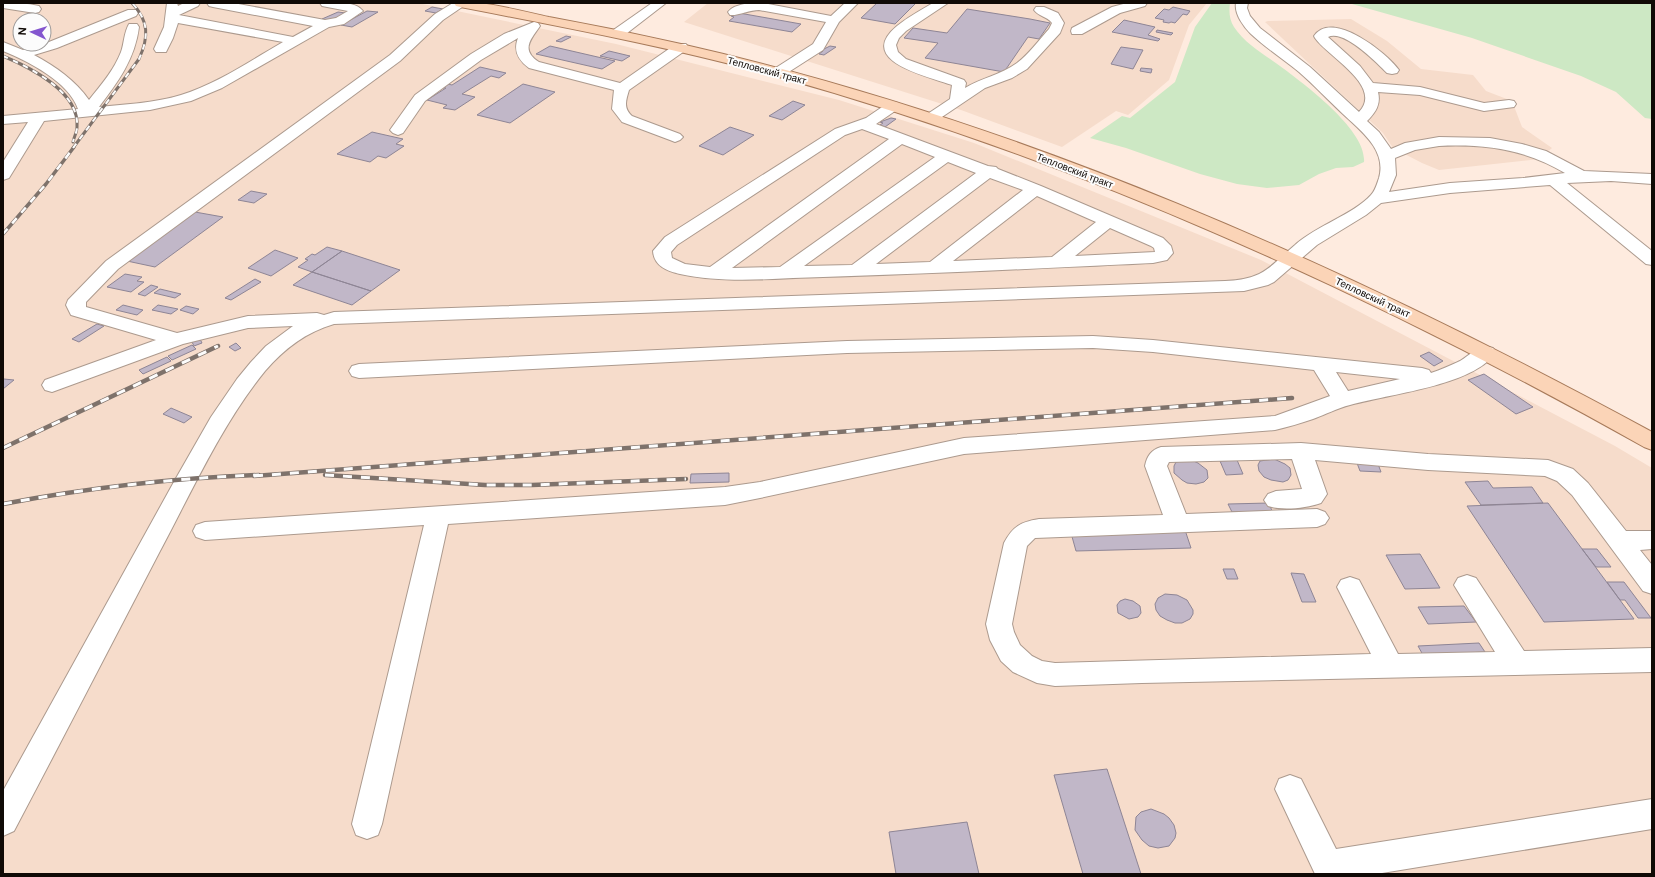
<svg xmlns="http://www.w3.org/2000/svg" width="1655" height="877" font-family="'DM Sans',sans-serif">
	<style>
		.built { fill: #f6dccb; fill-rule: evenodd }
		.green { fill: #cde8c4 }
		.building { fill: #c1b7c8; stroke: #8e8595 }
		.lines { fill: none; stroke-linecap: round; stroke-linejoin: round }
		.minor-casing { stroke: #ac9a8e; stroke-width: 2 }
		.major-casing { stroke: #a77a5a; stroke-width: 2 }
		.minor { fill: #fff; fill-rule: evenodd }
		.major { fill: #fbd4b7; fill-rule: evenodd }
		.rail-far2-casing { stroke: #7e726b; stroke-width: 3 }
		.rail-far1-casing { stroke: #7e726b; stroke-width: 3.5 }
		.rail-casing { stroke: #7e726b; stroke-width: 4.5 }
		.rail-far2 { stroke: #fcfcfc; stroke-width: 2; stroke-dasharray: 5.5; stroke-linecap: butt }
		.rail-far1 { stroke: #fcfcfc; stroke-width: 2.5; stroke-dasharray: 7; stroke-linecap: butt }
		.rail { stroke: #fcfcfc; stroke-width: 3; stroke-dasharray: 9; stroke-linecap: butt }
		.labels { text-anchor: middle; stroke-width: 4; stroke-linejoin: round; paint-order: stroke }
		.far-street-label { font-size: 10px; fill: #100a06; stroke: #fcfcfc }
	</style>
	<rect width="100%" height="100%" fill="#feebdf"/>
	<!-- built -->
	<path class="built" d="M3,3H418L616,44L839,100L974,143L1261,260L1615,446L1652,468V874H3ZM20,20H44V44H20Z
		M708,3H1207L1189,25L1169,80L1128,115L1116,111L1062,147L961,110L684,22Z
		M1351,19L1387,41L1421,69L1473,75L1486,91L1512,101L1522,127L1552,148L1539,159L1439,170L1422,163L1393,148L1383,133L1265,22L1268,21Z"/>
	<!-- green -->
	<path class="green" d="M1212,3H1230C1229,11 1229,19 1234,27C1245,44 1264,54 1280,66C1304,84 1367,130 1364,162L1353,167L1336,168L1319,174L1299,185L1267,188L1237,184L1200,174L1126,148L1090,138L1122,116L1130,118L1175,82L1195,27Z
		M1334,3H1652V119L1645,118L1616,92L1581,76L1472,38L1352,4Z"/>
	<!-- building -->
	<path class="building" d="M877,3H916L895,24L861,18Z
		M432,7L443,9L436,13L425,11Z
		M1173,7L1190,11L1187,15L1183,14L1175,23L1171,22L1169,23L1163,22L1164,20L1155,18L1164,9L1169,10Z
		M967,9L1030,19L1050,23L1039,39L1028,37L1004,72L925,58L938,43L904,38L913,28L947,33Z
		M367,11L378,12L352,27L341,25Z
		M338,12L346,13L330,21L322,19Z
		M739,13L801,24L792,32L729,21L734,17L731,16Z
		M1124,20L1155,27L1148,35L1160,39L1158,41L1153,40L1112,32Z
		M1157,30L1173,33L1171,35L1156,32Z
		M566,36L571,37L561,42L556,41Z
		M550,46L615,61L602,69L536,54Z
		M830,46L836,47L824,55L819,54L823,51H820Z
		M1121,47L1143,50L1133,69L1111,64Z
		M609,51L630,56L622,61L600,56Z
		M480,67L506,73L499,78L491,76L462,94L475,97L455,110L443,108L447,105L427,100L446,88H443L448,84L452,85Z
		M1141,68L1152,69L1151,73L1140,71Z
		M523,84L555,92L510,123L477,115Z
		M793,101L805,105L782,120L769,116Z
		M891,118L896,119L885,127L880,125L883,123L880,122Z
		M730,127L754,135L723,155L699,146Z
		M372,132L403,139L396,144L404,146L386,158L378,156L370,162L337,154Z
		M251,191L267,194L254,203L238,200Z
		M195,212L223,217L155,267L127,261Z
		M327,247L342,251L312,272L298,267L308,260L305,259L312,254L315,255Z
		M275,250L298,258L271,276L248,268Z
		M342,251L400,270L371,291L312,272Z
		M312,272L371,291L352,305L293,285Z
		M125,274L142,277L137,281L144,282L131,292L107,287Z
		M255,279L261,282L231,300L225,298Z
		M151,285L158,287L145,296L138,294Z
		M160,289L181,294L175,298L154,293Z
		M123,305L143,310L137,315L116,310Z
		M158,305L178,309L171,314L152,310Z
		M186,306L199,309L193,314L180,310Z
		M97,324L104,326L79,342L72,339Z
		M199,337L202,343L194,346L191,340Z
		M236,343L241,348L235,351L229,347Z
		M192,345L196,349L172,360L168,356Z
		M1429,352L1443,361L1434,366L1420,356Z
		M167,357L171,361L143,374L139,370Z
		M1484,374L1533,407L1516,414L1468,380Z
		M4,379L14,380L3,389V380Z
		M171,408L192,417L184,423L163,414Z
		M1274,459L1285,464L1290,468L1291,475L1288,480L1283,482L1271,480L1264,477L1259,471L1258,465L1260,461Z
		M1191,460L1198,463L1207,470L1208,478L1204,482L1196,484L1187,483L1182,480L1174,473V466L1176,462L1180,461Z
		M1237,460L1243,474L1226,475L1220,461Z
		M1357,463L1378,464L1381,472L1360,471Z
		M729,473V482L690,483L691,474Z
		M1488,481L1493,488L1532,487L1543,503L1481,505L1465,482Z
		M1269,503L1272,511L1232,512L1228,504Z
		M1548,503L1634,619L1544,622L1467,506Z
		M1185,530L1191,548L1076,551L1071,533Z
		M1582,549H1597L1611,567H1596Z
		M1420,554L1440,588L1405,589L1386,555Z
		M1223,569H1234L1238,579H1227Z
		M1291,573L1304,574L1316,602H1302Z
		M1607,582H1624L1651,618H1638L1625,600H1620Z
		M1165,594L1177,595L1187,600L1193,610V614L1190,619L1182,623H1175L1167,620L1160,616L1156,610L1155,604L1158,598Z
		M1125,599L1133,601L1140,606L1141,613L1138,617L1129,619L1118,613L1117,605L1120,601Z
		M1464,606L1476,622L1428,624L1418,607Z
		M1479,643L1485,652L1423,655L1418,646Z
		M1107,769L1141,874H1083L1054,775Z
		M1151,809L1164,814L1169,818L1174,825L1176,833L1175,838L1169,846L1158,848L1149,846L1142,840L1135,830L1136,817L1141,812Z
		M967,822L979,874H896L889,832Z"/>
	<g class="lines">
		<!-- minor casing -->
		<g class="minor-casing">
			<path id="minor" d="M3,3C15,3 27,3 39,6L41,9L39,12L35,13L3,8Z
				M167,3H177L178,6L184,3H200L198,6L179,15L293,37L313,26L213,7L209,6L207,3H233L325,20L336,18L348,11L322,6L320,3C332,3 355,0 363,11L344,24L329,27L222,88L191,101L150,110L44,121L9,178L3,180V162L28,122L3,124V116L78,109C69,82 28,61 3,51V42L23,50L44,44L128,10H136L138,13L136,16L57,48L34,55C56,67 75,80 89,100C101,85 114,70 121,52C124,44 124,32 129,24H137L139,27C135,59 118,82 99,107C127,104 155,103 181,95C217,84 250,61 283,42L178,23L173,38L166,52H156L154,49L164,27Z
				M453,3H468L443,20L400,61L118,269L86,302V307L177,333L248,316L317,313L324,315L334,312L1225,281C1264,279 1268,268 1295,245C1316,226 1354,214 1371,195C1375,191 1377,184 1379,178C1387,150 1361,131 1343,114C1328,100 1314,85 1299,72C1283,59 1266,48 1251,34C1244,27 1234,14 1236,3H1248L1247,8L1250,16L1260,28L1310,67L1359,112C1384,86 1327,56 1315,38L1314,36C1332,9 1387,53 1399,70L1397,73L1392,74L1387,73C1376,62 1344,29 1328,37L1360,66L1373,83L1420,87L1484,103L1509,100L1514,101L1516,104L1514,107L1484,111L1420,95L1378,92C1381,104 1376,112 1367,121L1379,132L1391,149L1405,143L1439,137L1490,138L1522,144L1546,151L1584,171L1652,174V184L1611,181L1567,183L1652,251V265L1646,264L1550,185L1450,193L1381,203L1366,215L1317,245L1274,282L1268,285L1244,291L334,324C306,332 284,349 265,371C222,424 192,491 160,551C111,645 63,738 14,831L3,836V791L175,480L211,417L237,379L251,362L266,346L293,326L248,328L183,344L52,392L45,390L42,385L45,380L156,340L71,315L66,305L68,300L106,261L390,55L435,14ZM1439,146C1485,144 1525,149 1565,173L1523,178L1450,183L1389,192L1396,175L1395,158L1415,150Z
				M652,3H666L622,37H612L611,34L612,31Z
				M750,3H763L831,16L845,3H858L839,22L823,50L784,75L779,76L774,75L772,72L774,69L813,44L826,22L759,10C750,10 737,16 730,15L728,12C732,6 743,4 750,3Z
				M933,3H948L906,31L899,38L896,45L898,52L906,59L964,80L966,83L965,88C981,78 1001,75 1017,63C1029,54 1039,40 1049,29L1052,23C1047,16 1039,17 1034,10L1036,7H1044L1058,13L1064,23L1060,33L1027,69L1012,78L985,88L936,121L931,122L926,121L924,118L926,115L950,99L952,85C927,76 855,61 897,26C908,17 921,10 933,3Z
				M1127,3H1147L1145,6L1120,13L1082,34H1072L1071,31L1072,28L1112,7Z
				M534,22L538,23L540,26C531,39 520,50 539,62L620,83L676,44H686L688,47L686,50L629,90C626,100 623,108 632,116L680,134L683,137L680,140L675,142L670,140L622,122L612,109L614,90L529,68C518,60 513,51 518,38L481,60L425,101L403,133L398,135L393,133L390,130L415,95L471,54L504,34Z
				M893,102L898,103L900,106L898,109L876,124L988,166L996,167L998,169L1041,186L1163,238L1171,246L1173,253L1167,260L1153,263C1043,268 933,274 823,277C777,278 725,284 680,274C667,271 654,266 653,251L665,237L835,129L866,118L888,103ZM862,129L889,139L710,267L685,264L672,258L671,252L677,245L845,135ZM902,144L935,157L780,267L732,268ZM948,162L976,173L852,265L804,266ZM990,178L1023,190L930,262L876,264ZM1037,196L1096,222L1052,257L953,261ZM1110,228L1151,246L1154,248L1155,252L1075,256Z
				M1093,336L1153,340L1422,368L1429,370L1431,373C1440,370 1451,365 1460,361C1472,354 1478,344 1493,348L1496,352C1474,386 1388,394 1350,405C1337,408 1325,415 1313,419C1301,423 1288,427 1275,430L964,454L760,498L725,505L448,524L382,824L378,835L367,839L356,835L352,824L424,525L205,540L196,537L193,531L196,525L205,522L725,487L760,482L964,438L1275,416L1330,396L1314,370L1153,352L1093,348L847,353L359,378L352,376L349,371L352,366L359,364L847,341ZM1336,372L1400,379L1348,391Z
				M1301,443L1428,454L1548,460L1573,469L1588,483L1626,531H1652V549L1640,550L1652,565V594L1643,591L1572,495L1557,481L1545,476L1428,470L1315,460L1327,494L1321,503C1306,508 1283,511 1268,506L1264,500L1268,494L1276,491L1302,489L1292,459L1169,462L1167,466L1186,514L1317,509L1325,512L1329,518L1325,524L1317,527L1035,538L1027,546L1012,624L1014,632L1020,645L1032,656L1042,661L1055,663L1371,654L1337,587L1341,580L1350,577L1359,580L1398,654L1495,652L1454,585L1458,578L1467,575L1476,578L1524,651L1652,648V672L1142,683L1055,686L1037,683L1013,672L1001,661L990,640L986,624L1004,543C1013,526 1021,522 1039,519L1163,515L1145,466C1147,456 1151,450 1161,447Z
				M1290,775L1301,779L1336,849L1652,799V829L1376,874H1315L1275,789L1279,779Z"/>
		</g>
		<!-- major casing -->
		<g class="major-casing">
			<path id="major" d="M454,3C462,3 471,2 480,3C503,6 526,12 549,17C593,25 637,34 681,44C1021,121 1347,266 1652,432V450L1644,447C1368,292 1078,160 772,75C669,47 564,27 460,7L456,6Z"/>
		</g>
		<!-- minor -->
		<use href="#minor" class="minor"/>
		<!-- major -->
		<use href="#major" class="major"/>
		<!-- rail-far2 casing -->
		<g class="rail-far2-casing">
			<path id="rail-far2" d="M3,56C29,67 80,92 77,127C77,132 74,137 73,142
				M73,148L139,59C149,37 149,21 132,3"/>
		</g>
		<!-- rail-far1 casing -->
		<g class="rail-far1-casing">
			<path id="rail-far1" d="M3,234L46,184L74,147"/>
		</g>
		<!-- rail casing -->
		<g class="rail-casing">
			<path id="rail" d="M3,448L218,346
				M325,475L485,485H532L686,479
				M254,476L1292,398
				M3,504C88,488 173,478 259,475"/>
		</g>
		<!-- rail-far2 -->
		<use href="#rail-far2" class="rail-far2"/>
		<!-- rail-far1 -->
		<use href="#rail-far1" class="rail-far1"/>
		<!-- rail -->
		<use href="#rail" class="rail"/>
	</g>
	<g class="labels">
		<!-- far-street labels -->
		<g class="far-street-label">
			<text transform="translate(767 70) rotate(15)" y="4">Тепловский тракт</text>
			<text transform="translate(1075 170) rotate(21)" y="4">Тепловский тракт</text>
			<text transform="translate(1373 297) rotate(25)" y="4">Тепловский тракт</text>
		</g>
	</g>
	<!-- border -->
	<rect width="1655" height="877" fill="none" stroke="#100a06" stroke-width="8"/>
	<!-- north arrow -->
	<g transform="translate(32 32) rotate(274)"><circle r="19" fill="#fcfcfc" stroke="#9e9b9a"/>
	<path d="M0-3L7 15L0 10L-7 15Z" fill="#8456cf"/>
	<text y="-6" font-size="11" font-weight="bold" text-anchor="middle" fill="#100a06">N</text>
	</g>
</svg>
